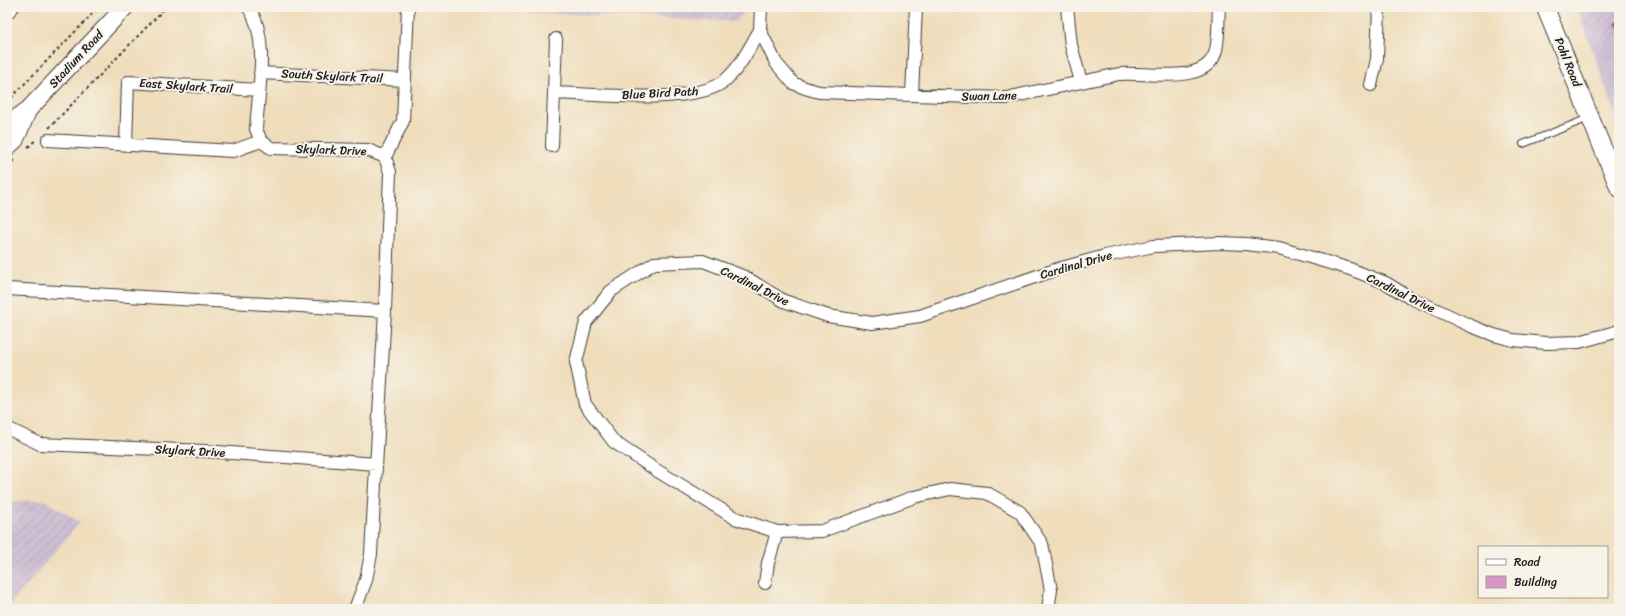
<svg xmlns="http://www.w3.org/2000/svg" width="1626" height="616" font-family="Sriracha,sans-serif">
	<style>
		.industrial { fill: url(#industrial-furrows) }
		.building { fill: url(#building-cross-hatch) }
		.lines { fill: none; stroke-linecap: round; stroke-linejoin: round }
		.lane-casing { stroke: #3c3934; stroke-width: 8 }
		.street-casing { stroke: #3c3934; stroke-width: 14 }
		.secondary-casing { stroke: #3c3934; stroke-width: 19 }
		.path { stroke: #3c3934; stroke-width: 2; stroke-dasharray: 3 3; stroke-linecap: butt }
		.lane { stroke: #fff; stroke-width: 6 }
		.street { stroke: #fff; stroke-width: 12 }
		.secondary { stroke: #fff; stroke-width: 17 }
		.labels { text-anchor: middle; stroke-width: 4; stroke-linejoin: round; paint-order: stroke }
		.street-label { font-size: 12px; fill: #1c1c1c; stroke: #f7f3e8 }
	</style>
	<defs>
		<pattern id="industrial-furrows" width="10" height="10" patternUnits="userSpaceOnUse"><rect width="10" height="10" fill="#cdbed2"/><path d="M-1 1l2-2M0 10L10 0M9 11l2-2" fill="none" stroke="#afa3b4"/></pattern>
		<pattern id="building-cross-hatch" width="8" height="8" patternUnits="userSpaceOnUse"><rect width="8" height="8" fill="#da94c9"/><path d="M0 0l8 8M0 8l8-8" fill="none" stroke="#b078a2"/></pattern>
	</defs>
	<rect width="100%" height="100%" fill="#f7f3e8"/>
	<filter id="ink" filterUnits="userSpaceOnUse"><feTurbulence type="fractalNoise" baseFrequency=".025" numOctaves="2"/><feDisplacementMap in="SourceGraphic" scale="8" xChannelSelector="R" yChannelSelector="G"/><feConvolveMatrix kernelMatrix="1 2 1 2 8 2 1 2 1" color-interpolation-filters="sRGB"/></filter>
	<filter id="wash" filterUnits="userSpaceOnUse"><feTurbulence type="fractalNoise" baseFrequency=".012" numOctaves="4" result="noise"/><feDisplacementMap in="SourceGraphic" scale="16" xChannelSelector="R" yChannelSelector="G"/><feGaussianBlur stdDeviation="0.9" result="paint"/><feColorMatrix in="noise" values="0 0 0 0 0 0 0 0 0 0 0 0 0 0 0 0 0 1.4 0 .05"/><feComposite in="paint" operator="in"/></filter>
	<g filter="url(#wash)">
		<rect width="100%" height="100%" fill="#efddbb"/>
		<!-- industrial -->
		<path class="industrial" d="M483,7H749L735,22L483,10Z
			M1577,7H1619V125Z
			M44,500L80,522L7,608V501Z"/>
		<g id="blocks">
			<!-- building -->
			<path class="building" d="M1619,21V37L1614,23Z"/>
		</g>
	</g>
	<g filter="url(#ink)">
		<use href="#blocks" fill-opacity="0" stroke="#3c3934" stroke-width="1"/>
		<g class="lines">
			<!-- lane casing -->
			<g class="lane-casing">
				<path id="lane" d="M1523,144L1589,118"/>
			</g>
			<!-- street casing -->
			<g class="street-casing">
				<path id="street" d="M248,7C270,35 258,95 256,129L261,141L271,148L368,150L385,157L390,172L385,311L371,554L366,580L355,609
					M761,7L760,30L776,63L793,83L805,88L819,92L1006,98L1119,74C1146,71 1208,87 1216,50C1219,37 1218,21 1219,7
					M1067,7L1071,45L1081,82
					M7,13L13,7
					M260,73L405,80
					M1371,85L1377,59L1379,7
					M554,93C594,94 693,105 723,82C740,69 749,48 760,30
					M912,95L916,7
					M48,140L233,151L261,141
					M126,145L128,82L259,90
					M552,146L556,39
					M385,157L403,121L408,7
					M7,289L385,311
					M7,428L40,444L205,451L376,464
					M765,583L768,563L777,532
					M1048,609L1051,590L1042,544L1020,512L987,493L950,489L914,497L822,531L777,532L735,518L656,470L614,442L585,404L576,362L586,322L611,291L654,263L703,261L745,277L784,301L828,316L872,323L920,316L1058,269L1105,256L1154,246L1219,243L1246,244L1279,248L1350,269L1386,283L1407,296L1471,326L1494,335L1513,340L1546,343L1579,342L1619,331"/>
			</g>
			<!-- secondary casing -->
			<g class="secondary-casing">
				<path id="secondary" d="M1545,7L1619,188
					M7,125L28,110L125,7
					M7,147L15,140L28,110"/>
			</g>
			<!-- path -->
			<path class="path" d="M7,102L99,7
				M49,128L166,7
				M28,147L37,139
				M7,166L14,160"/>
			<!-- lane -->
			<use href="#lane" class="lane"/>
			<!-- street -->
			<use href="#street" class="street"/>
			<!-- secondary -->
			<use href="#secondary" class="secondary"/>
		</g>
	</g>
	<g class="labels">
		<!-- street labels -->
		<g class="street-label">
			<text transform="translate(76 59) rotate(-47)" y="4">Stadium Road</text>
			<text transform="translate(1568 62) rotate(68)" y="4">Pohl Road</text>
			<text transform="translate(332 76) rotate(3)" y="4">South Skylark Trail</text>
			<text transform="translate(186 86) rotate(4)" y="4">East Skylark Trail</text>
			<text transform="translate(660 93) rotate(-3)" y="4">Blue Bird Path</text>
			<text transform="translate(989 96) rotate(-1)" y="4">Swan Lane</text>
			<text transform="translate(331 150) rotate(2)" y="4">Skylark Drive</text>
			<text transform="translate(1076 265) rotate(-16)" y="4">Cardinal Drive</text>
			<text transform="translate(755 286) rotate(26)" y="4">Cardinal Drive</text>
			<text transform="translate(1401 293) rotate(26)" y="4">Cardinal Drive</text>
			<text transform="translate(190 451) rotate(3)" y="4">Skylark Drive</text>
		</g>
	</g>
	<!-- margin -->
	<rect width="1626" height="616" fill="none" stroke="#f7f3e8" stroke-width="24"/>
	<!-- legend -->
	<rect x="1478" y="546" width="130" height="52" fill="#f7f3e8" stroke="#9f9d96"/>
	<rect x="1486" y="559" width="20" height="6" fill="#ffffff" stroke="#9f9d96"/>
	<text x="1514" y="566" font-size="12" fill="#1c1c1c">Road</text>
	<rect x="1486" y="576" width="20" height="12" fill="#da94c9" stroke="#9f9d96"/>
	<text x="1514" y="586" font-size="12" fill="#1c1c1c">Building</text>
</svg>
